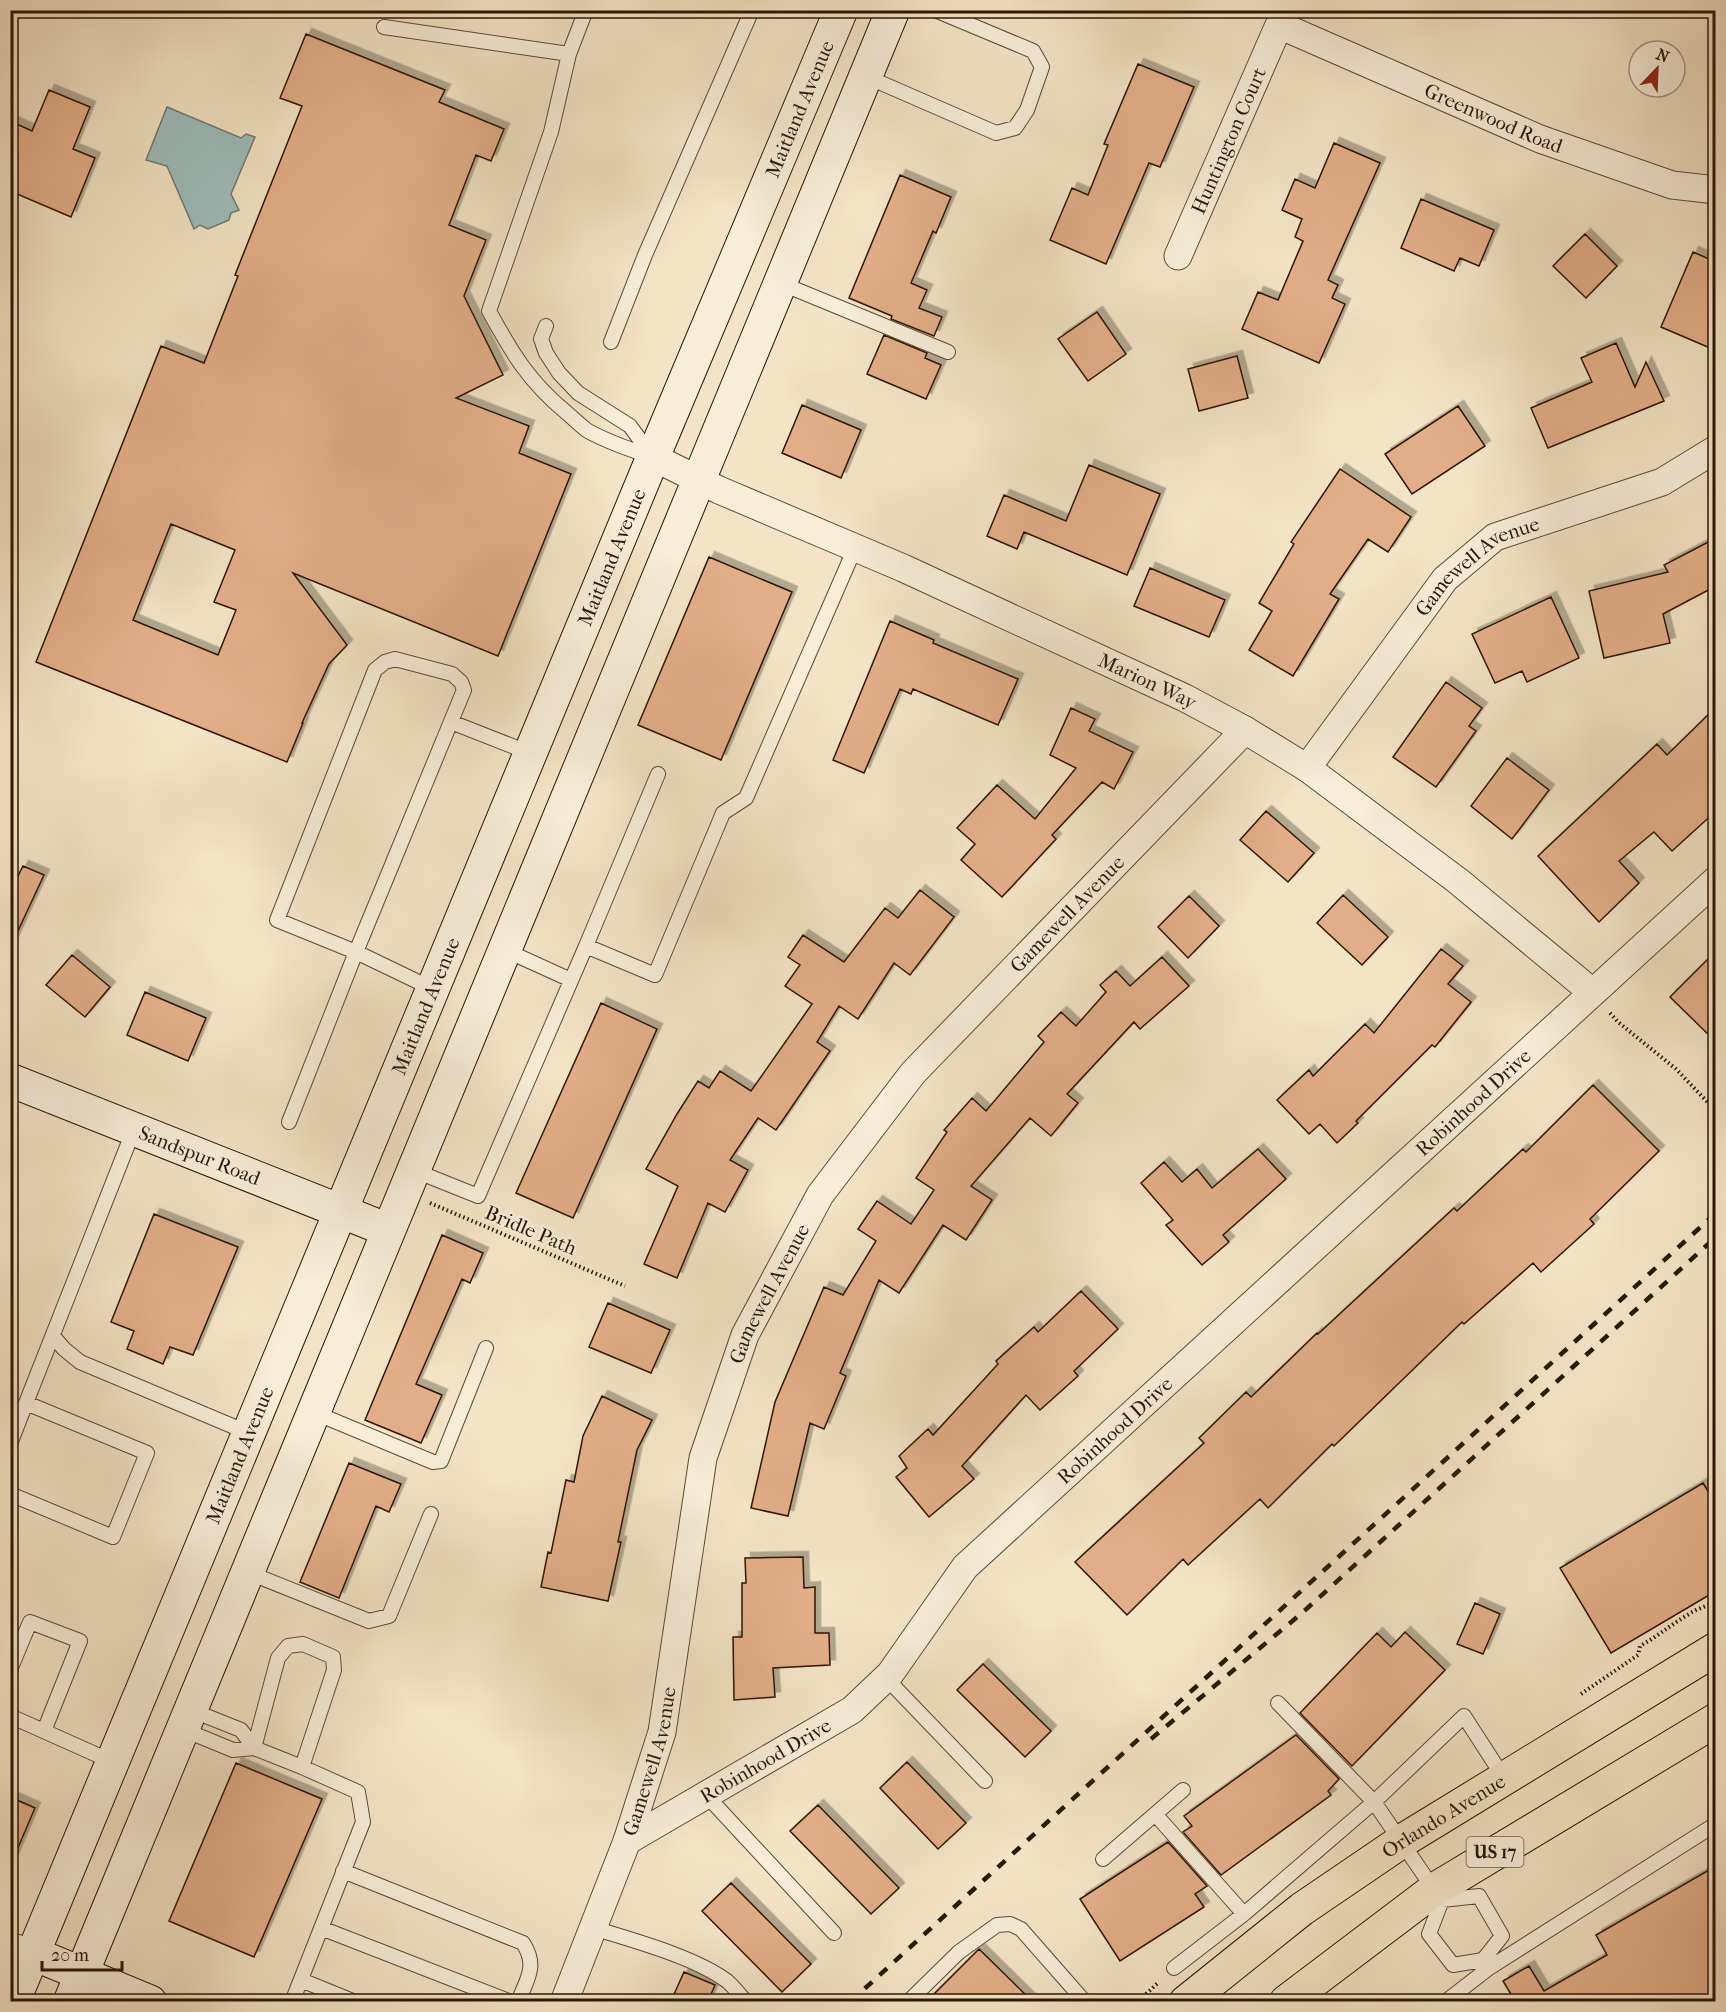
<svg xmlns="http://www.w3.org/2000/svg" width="1726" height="2012" font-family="'IM FELL French Canon',serif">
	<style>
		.water { fill: #9dbdbb; stroke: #717a72; stroke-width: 1.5 }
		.building { fill: #e2ae89; stroke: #2e1504; stroke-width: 1.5; fill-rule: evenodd; filter: url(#shadow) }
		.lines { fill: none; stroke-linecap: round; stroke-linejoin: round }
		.lane-casing { stroke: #5f4934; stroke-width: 16 }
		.street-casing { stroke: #5f4934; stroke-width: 29 }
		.secondary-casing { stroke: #2e1504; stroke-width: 35 }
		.primary-casing { stroke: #2e1504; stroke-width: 35 }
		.path { stroke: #2e1504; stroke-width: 4; stroke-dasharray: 1.5 3; stroke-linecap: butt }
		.lane { stroke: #f7edd9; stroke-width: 14 }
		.street { stroke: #f7edd9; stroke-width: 27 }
		.secondary { stroke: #f7edd9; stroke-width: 33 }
		.primary { stroke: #f3e4c5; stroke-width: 33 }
		.rail { stroke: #2e1504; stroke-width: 4.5; stroke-dasharray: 10 10; stroke-linecap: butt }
		.labels { text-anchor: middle; stroke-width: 4.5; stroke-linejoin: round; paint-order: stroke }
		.shield { fill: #f7edd9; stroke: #6a5644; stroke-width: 1.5 }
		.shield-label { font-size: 18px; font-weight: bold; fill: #2e1504 }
		.street-label { font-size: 20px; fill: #2e1504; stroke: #f7edd9 }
	</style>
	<defs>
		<filter id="shadow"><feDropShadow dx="5.5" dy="-5.5" stdDeviation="0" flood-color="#0004"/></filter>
	</defs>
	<rect width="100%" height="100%" fill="#f3e4c5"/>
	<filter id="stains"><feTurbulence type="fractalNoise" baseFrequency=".00333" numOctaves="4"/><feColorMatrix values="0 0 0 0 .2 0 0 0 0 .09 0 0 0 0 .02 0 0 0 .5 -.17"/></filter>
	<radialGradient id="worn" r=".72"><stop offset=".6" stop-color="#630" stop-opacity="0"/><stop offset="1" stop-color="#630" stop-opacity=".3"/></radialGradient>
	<!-- water -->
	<path class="water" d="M167,107L241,138L246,134L255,137L231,194L239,210L231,213L229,220L208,229L200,225L194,229L167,166L146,160Z"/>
	<!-- building -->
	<path class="building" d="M306,34L445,90L439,102L504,129L491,161L476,155L449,225L486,240L464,296L503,375L456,398L529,426L519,453L571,474L498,656L293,573L347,645L329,664L302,723H303L287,762L36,662L161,346L204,363L238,276L235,275L302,106L280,98ZM171,524L235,550L214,602L236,610L218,655L133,620Z
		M1138,64L1194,87L1160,167L1149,163L1106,264L1050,240L1072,188L1088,195L1108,145L1104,144Z
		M49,90L90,107L73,149L95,158L71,217L10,191V121L32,131Z
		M1334,143L1380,163L1328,280L1338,285L1332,298L1345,304L1319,363L1242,329L1258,292L1278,300L1303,241L1295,237L1302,219L1282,210L1295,179L1315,188Z
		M900,175L951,197L936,233L933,231L911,283L927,290L919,308L942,317L934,336L891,319L892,316L849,298Z
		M1421,199L1494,230L1479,266L1460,258L1454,271L1401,248Z
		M1585,234L1617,266L1586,298L1553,266Z
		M1693,252L1716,262V336L1710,348L1661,327Z
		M1097,312L1126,354L1088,381L1058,339Z
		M884,335L927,353L925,358L941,365L926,399L867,374Z
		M1616,343L1635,387L1646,362L1664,401L1548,448L1531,408L1592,382L1581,358Z
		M1237,356L1248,398L1199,411L1188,369Z
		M802,405L861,430L841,478L782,453Z
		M1458,406L1485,446L1412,494L1385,454Z
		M1089,465L1160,494L1127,575L1024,532L1017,549L987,536L1004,495L1066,521Z
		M1340,469L1411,517L1388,552L1368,539L1330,594L1339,599L1293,676L1249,650L1272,611L1259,603L1294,544L1291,542Z
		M1716,538V586L1663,614L1670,643L1604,658L1589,591L1668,572L1664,565Z
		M709,557L792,592L721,760L638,725Z
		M1150,568L1225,600L1209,637L1134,606Z
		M1551,597L1579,658L1527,682L1522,671L1495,683L1472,634Z
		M890,621L934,640L933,643L1018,679L998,725L913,689L911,694L900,689L864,773L833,760Z
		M1446,682L1482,708L1469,726L1476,731L1436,787L1393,757Z
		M1716,707V811L1672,851L1654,832L1619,861L1639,883L1599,922L1538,856L1657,744L1667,755Z
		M1071,708L1095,719L1089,731L1133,752L1114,789L1102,782L1052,835L1056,839L1002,897L961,860L975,844L957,828L997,785L1035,819L1076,768L1050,755Z
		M1507,758L1549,790L1512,839L1471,806Z
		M1266,811L1314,853L1288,882L1240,840Z
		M23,866L44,875L10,948V892Z
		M920,890L954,917L910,975L894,963L858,1019L839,1006L817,1042L830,1051L776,1130L758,1118L730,1160L748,1170L725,1212L708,1203L677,1278L644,1264L678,1186L646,1169L677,1114L698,1081L709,1088L720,1071L751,1091L812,1004L785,986L800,965L788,957L803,935L844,962L885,908L898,918Z
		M1343,895L1388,937L1362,965L1317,923Z
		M1189,896L1219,926L1188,958L1158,927Z
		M1441,949L1463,966L1448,984L1471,1002L1435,1047L1432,1045L1356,1121L1358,1123L1337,1143L1320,1124L1309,1134L1277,1100L1309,1070L1313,1076L1365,1024L1374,1033Z
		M1716,951V1042L1670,997Z
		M72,955L110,987L85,1017L46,985Z
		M1162,957L1189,986L1140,1029L1134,1022L1067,1094L1078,1103L1051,1136L1030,1118L971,1186L992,1200L966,1240L943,1225L899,1293L879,1280L840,1373L846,1376L824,1429L810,1423L788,1516L751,1508L775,1402L824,1287L843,1295L876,1241L858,1229L877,1201L911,1224L934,1190L916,1178L947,1132L944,1130L972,1098L986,1111L1044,1042L1038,1036L1061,1012L1076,1026L1106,992L1100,985L1116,971L1130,986Z
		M145,992L206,1018L188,1061L127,1035Z
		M601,1003L657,1029L573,1218L516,1193Z
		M1593,1085L1659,1151L1590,1219L1594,1224L1541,1272L1533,1263L1464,1324L1462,1322L1334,1446L1332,1444L1268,1508L1260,1499L1188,1565L1183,1559L1127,1615L1075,1562L1204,1443L1199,1438L1246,1392L1251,1397L1317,1333L1318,1334L1454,1208L1457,1211L1523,1149L1526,1152Z
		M1258,1149L1286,1179L1223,1235L1229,1242L1202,1265L1166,1225L1173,1220L1141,1183L1164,1162L1182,1182L1197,1169L1212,1188Z
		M154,1214L238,1247L193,1355L170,1347L163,1364L127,1349L134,1331L111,1322Z
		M442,1235L483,1253L470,1283L462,1279L416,1384L442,1395L421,1443L365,1420Z
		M1081,1291L1118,1329L1074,1371L1078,1376L1040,1410L1026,1395L962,1466L974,1479L929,1517L896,1477L907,1468L899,1456L928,1429L933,1435L998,1364L996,1361L1034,1327L1038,1332Z
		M608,1303L670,1330L651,1373L589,1347Z
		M602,1396L652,1420L637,1450L618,1542H621L608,1601L541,1587L548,1552L551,1553L566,1480L574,1482L583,1436Z
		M349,1463L401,1484L389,1512L376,1506L339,1598L300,1582Z
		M1703,1483L1716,1504V1591L1611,1653L1560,1568Z
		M803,1557L804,1588L815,1587V1633H829L830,1665L773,1668L775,1697L734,1700L733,1637H742V1583H746L745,1558Z
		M1475,1603L1500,1614L1483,1654L1457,1644Z
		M1405,1632L1445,1670L1352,1766L1300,1713L1377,1633L1391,1647Z
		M983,1664L1051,1731L1025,1757L957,1690Z
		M1296,1735L1339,1779L1328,1791L1331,1795L1221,1875L1183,1832L1192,1826L1184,1816Z
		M907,1762L966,1823L938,1849L880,1788Z
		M236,1763L322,1799L254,1957L169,1921Z
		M10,1797L35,1808L11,1864H10Z
		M818,1805L899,1888L871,1914L790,1831Z
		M1168,1842L1207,1886L1195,1894L1204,1907L1120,1961L1080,1899Z
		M1716,1866V2001H1515L1503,1981L1529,1966L1544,1991L1607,1955L1596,1935Z
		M731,1883L811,1964L782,1992L702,1911Z
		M979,1949L1032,2001H927Z
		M684,1972L715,1985L708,2001H671Z"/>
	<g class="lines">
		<!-- lane casing -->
		<g class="lane-casing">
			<path id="lane" d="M586,10L569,54L551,132L489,311C512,353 529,382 567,413C574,419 581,426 588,431C608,442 631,450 653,457
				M384,27L569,54
				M865,76L996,133L1015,128L1027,110L1042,67L1033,51L935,10
				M780,283L948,352
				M546,326L541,339L546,353L559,373L578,393L630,426L651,455
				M611,342L645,255L752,10
				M451,722L530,753
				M658,774L586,946L655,975L723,813L746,798L855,548
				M505,950L571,980
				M289,1122L356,952L464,690L461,682L452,674L395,659L385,662L375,670L277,920L356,952L433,989
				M413,1170L478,1196L586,946
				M53,1336L64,1349L80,1362L249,1433
				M313,1412L433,1462L441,1461L486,1348
				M10,1444L26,1403
				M10,1494L113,1537L147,1453L26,1403L134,1129
				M247,1572L369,1621L389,1616L431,1514
				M10,1670L30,1622L80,1641L44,1731
				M886,1678L985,1781
				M1278,1703L1374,1802L1435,1891
				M191,1710L241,1730L254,1748
				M10,1716L113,1762
				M182,1729L233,1750L254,1748L302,1767L358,1792L363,1822L292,2002
				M254,1748L278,1658L288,1646L303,1644L333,1657L334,1670L302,1767
				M706,1795L834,1933
				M1155,1814L1244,1914
				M1103,1859L1183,1790
				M343,1871L523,1943C538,1966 527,1979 518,2002
				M1479,1896L1502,1936L1483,1960L1453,1965L1429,1934L1442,1900Z
				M321,1928L511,2002
				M593,1928C632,1940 695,1957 727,1981C734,1987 740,1995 746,2002
				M1174,1968L1244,1914L1374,1802L1464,1716L1504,1778
				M301,1980L355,2002
				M908,2002L959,1952L997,1925L1010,1924L1021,1929L1085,2002
				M1445,2002L1489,1968L1716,1824"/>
		</g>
		<!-- street casing -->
		<g class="street-casing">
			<g id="street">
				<path id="s1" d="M1178,256L1279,25L1540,139L1672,185L1716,190"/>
				<path id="s2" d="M653,457L719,490L903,568L1185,698L1245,730L1307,768L1458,881L1592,992"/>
				<path id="s3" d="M1307,768L1445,579L1495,537L1662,482L1716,449"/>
				<path id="s4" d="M627,1841L852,1710L890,1674L965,1567L1716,880"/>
				<path d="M10,1946L34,1954"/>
				<path id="s5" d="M564,2002L627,1841L662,1732L703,1458L745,1335L820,1195L913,1073L1245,730"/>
			</g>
		</g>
		<!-- secondary casing -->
		<g class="secondary-casing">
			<g id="secondary">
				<path id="s6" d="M10,1080L388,1230"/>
				<path d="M34,1954L150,2002"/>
				<path id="s7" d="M13,2002L653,457L841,10"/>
				<path d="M70,2002L893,10"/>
			</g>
		</g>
		<!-- primary casing -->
		<g class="primary-casing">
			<g id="primary">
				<path id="s8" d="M1186,2002L1302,1909L1402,1841L1716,1649"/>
				<path d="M1286,2002L1434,1890L1716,1720"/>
			</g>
		</g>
		<!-- path -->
		<path class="path" d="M1610,1013L1618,1022L1676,1069L1716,1111
			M1716,1186V1188
			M430,1203L625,1286
			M1581,1694L1638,1655L1640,1646C1658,1636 1672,1624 1689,1614C1698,1608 1708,1606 1716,1601
			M1146,1994L1159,1982"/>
		<!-- lane -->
		<use href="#lane" class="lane"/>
		<!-- street -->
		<use href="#street" class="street"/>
		<!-- secondary -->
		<use href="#secondary" class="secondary"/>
		<!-- primary -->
		<use href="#primary" class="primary"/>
		<!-- rail -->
		<path class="rail" d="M1151,1739L1302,1613L1716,1237
			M850,2002L1716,1213"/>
	</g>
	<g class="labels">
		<!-- shield labels -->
		<rect class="shield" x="1466.5" y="1837" width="57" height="30" rx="4.5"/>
		<g class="shield-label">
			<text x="1495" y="1858">US 17</text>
		</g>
		<!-- street labels -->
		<g class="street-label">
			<text dy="7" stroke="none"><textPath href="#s7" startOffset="2050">Maitland Avenue</textPath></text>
			<text dy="7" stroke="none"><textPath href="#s1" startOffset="486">Greenwood Road</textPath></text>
			<text dy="7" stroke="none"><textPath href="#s1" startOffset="126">Huntington Court</textPath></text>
			<text dy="7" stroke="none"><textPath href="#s7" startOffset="1564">Maitland Avenue</textPath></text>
			<text dy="7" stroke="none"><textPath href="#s3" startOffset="268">Gamewell Avenue</textPath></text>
			<text dy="7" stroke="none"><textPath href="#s2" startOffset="543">Marion Way</textPath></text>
			<text dy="7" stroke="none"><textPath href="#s5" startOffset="1228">Gamewell Avenue</textPath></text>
			<text dy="7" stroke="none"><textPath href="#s7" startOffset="1078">Maitland Avenue</textPath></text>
			<text dy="7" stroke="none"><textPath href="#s4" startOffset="1132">Robinhood Drive</textPath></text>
			<text dy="7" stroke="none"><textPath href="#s6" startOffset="204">Sandspur Road</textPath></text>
			<text transform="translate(531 1230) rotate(23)" y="7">Bridle Path</text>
			<text dy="7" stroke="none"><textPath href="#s5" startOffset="742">Gamewell Avenue</textPath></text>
			<text dy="7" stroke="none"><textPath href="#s4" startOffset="646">Robinhood Drive</textPath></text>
			<text dy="7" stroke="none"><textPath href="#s7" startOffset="592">Maitland Avenue</textPath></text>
			<text dy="7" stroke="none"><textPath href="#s5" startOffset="256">Gamewell Avenue</textPath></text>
			<text dy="7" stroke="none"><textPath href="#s4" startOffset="160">Robinhood Drive</textPath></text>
			<text dy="7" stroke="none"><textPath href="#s8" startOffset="318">Orlando Avenue</textPath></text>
		</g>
	</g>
	<!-- margin -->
	<rect width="1726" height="2012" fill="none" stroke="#f3e4c5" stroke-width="36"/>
	<rect x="12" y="12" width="1702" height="1988" fill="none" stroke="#2e1504" stroke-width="3"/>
	<rect x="18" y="18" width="1690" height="1976" fill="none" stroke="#2e1504" stroke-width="1.5"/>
	<!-- north arrow -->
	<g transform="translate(1657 69) rotate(23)"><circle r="28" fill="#f7edd9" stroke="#a79784" stroke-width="1.5"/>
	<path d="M0-4.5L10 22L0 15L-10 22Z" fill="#8f2418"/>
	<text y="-9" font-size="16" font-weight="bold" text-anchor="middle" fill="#2e1504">N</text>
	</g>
	<!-- scale -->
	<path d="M42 1961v9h80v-9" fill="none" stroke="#2e1504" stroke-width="3"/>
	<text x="51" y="1961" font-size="18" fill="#2e1504" stroke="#f7edd9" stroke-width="4.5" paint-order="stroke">20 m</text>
	<rect width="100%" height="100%" filter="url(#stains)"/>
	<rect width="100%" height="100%" fill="url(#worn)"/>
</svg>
